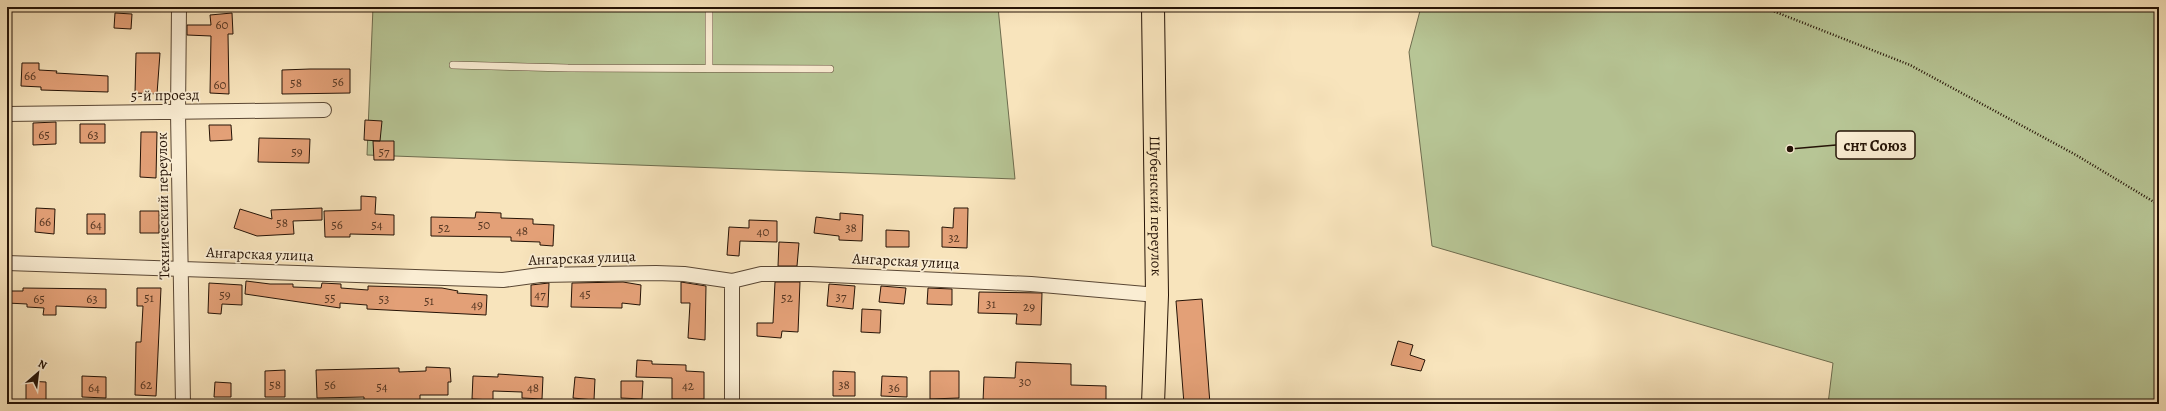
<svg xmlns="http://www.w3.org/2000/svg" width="2166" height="411" font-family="Alegreya,serif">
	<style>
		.green { fill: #b7c595; stroke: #6e6c4e }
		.building { fill: #e3a077; stroke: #251306 }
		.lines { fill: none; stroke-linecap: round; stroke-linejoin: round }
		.lane-casing { stroke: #5a4734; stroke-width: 8 }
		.street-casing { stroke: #5a4734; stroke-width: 16 }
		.primary-casing { stroke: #251306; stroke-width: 24 }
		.path { stroke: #251306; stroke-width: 2.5; stroke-dasharray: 1 2; stroke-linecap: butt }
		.lane { stroke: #faedd3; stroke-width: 7 }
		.street { stroke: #faedd3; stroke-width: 14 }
		.primary { stroke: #f8e4bc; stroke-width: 22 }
		.labels { text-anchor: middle; stroke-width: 3.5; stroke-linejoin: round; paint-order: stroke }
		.number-label { font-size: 13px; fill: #543622 }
		.street-label { font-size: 15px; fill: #251306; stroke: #faedd3 }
		.leader { fill: none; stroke: #251306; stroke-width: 1.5 }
		.callout-dot { fill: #251306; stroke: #faedd3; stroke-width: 1.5 }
		.callout { fill: #faedd3; stroke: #251306; stroke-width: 1.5 }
		.callout-label { font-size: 16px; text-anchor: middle; font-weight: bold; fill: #251306 }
	</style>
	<rect width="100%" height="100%" fill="#f8e4bc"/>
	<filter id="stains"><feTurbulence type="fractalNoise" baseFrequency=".005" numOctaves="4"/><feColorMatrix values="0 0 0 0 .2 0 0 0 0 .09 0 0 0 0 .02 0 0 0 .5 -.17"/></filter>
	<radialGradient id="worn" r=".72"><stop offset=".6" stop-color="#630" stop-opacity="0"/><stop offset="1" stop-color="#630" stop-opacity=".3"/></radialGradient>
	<!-- green -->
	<path class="green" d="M373,7H998L1015,179L367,155Z
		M1421,7H2159V404H1828L1833,363L1432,246L1409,52Z"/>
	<!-- building -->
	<path class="building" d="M115,13L132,14L131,29L114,28Z
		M232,13L233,34H228L229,94L210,93L211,36L187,35V25H211L210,15Z
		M136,53H160L157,94L135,93Z
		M22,63H39V70L57,71L56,73L108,76V92L41,90V87L21,86Z
		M310,69H350V93L282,94V70Z
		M365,120L382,121L380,141L364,140Z
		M56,122V144L33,145V123Z
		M80,124H105V143H80Z
		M209,125H231L232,140L210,141Z
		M141,132H157L156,178L140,177Z
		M259,138L310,139L309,163L258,162Z
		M373,141H394V160H374Z
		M361,196L376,197L375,214L394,215V235L350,234V237H325L324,211L361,210Z
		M36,208L55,209L54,234L35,232Z
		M322,208V220L293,221L294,234L257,236L234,228L240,209L272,219L271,210Z
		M954,208H968L967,248L942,247V227L953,228Z
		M140,211H159V233H140Z
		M476,212L501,213V218L533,219V224L554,225L553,246L540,245V242L511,241V237L431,236V217L475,218Z
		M840,213L863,215L862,241L839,240V236L814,233L816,217L840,220Z
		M87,214H105V234H87Z
		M749,220L777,221V242L740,241L739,256L727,255L729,227L749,228Z
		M886,230L909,231V247H886Z
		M779,242L799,243L797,266H778Z
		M246,281L270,284H293V287L321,288L322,283L341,284V288L368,290V286L442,288L458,291L457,293L487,295L486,315L367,309V305L340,303V308L245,294Z
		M623,282L641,285L640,305L622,303V308L571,307L572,283Z
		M681,282L706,286L705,340L688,338L690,303H681Z
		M775,282H800L798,332L782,331L781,338L757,336V323H773Z
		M209,283L242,285V305L222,304L221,314L208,313Z
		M549,283L548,307L531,306V285Z
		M829,284L855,286L853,309L827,306Z
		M881,286L906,288L904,304L879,302Z
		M23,288L106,289V308L56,306V315H43L44,308L27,307V304L7,303V291H23Z
		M137,288H161L156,396L135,395L136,342H141L143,306H137Z
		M928,288L952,289V305L927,304Z
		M979,292L1042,293L1041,325L1016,324L1017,314L978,313Z
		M1202,299L1210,404H1184L1176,301Z
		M862,309L881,310L880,333L861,332Z
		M1398,341L1413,345L1410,355L1425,360L1421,371L1391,365Z
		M637,360L652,361V364L686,365V371L704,372V399H672V378L636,377Z
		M1016,362L1071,364V385L1106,386V403L1000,400V402H983L984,377L1015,378Z
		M426,367L450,368L451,382H448V395H420V400H364V397L317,398L316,370L399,368V372L426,371Z
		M285,370V397H265V371Z
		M833,371L855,372V396H833Z
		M930,371H959V398L930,399Z
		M498,374L543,377L542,399L522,398V392L493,391V400L472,399L473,376L498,377Z
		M82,376L106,377V398L82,397Z
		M882,376L907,377V397L881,396Z
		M575,377L595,379L594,400L573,398Z
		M26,381L46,382V400H26Z
		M621,381H643L642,399L621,398Z
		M215,382L231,383V397H214Z"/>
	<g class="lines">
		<!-- lane casing -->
		<g class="lane-casing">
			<path id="lane" d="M453,65L568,68L830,69
				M709,68V7"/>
		</g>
		<!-- street casing -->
		<g class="street-casing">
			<path id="street" d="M179,7L178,113L183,404
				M7,114L324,110
				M7,263L503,280L540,275L656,273L684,274L732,281L761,274H809L1031,284L1157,295
				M732,404V281"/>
		</g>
		<!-- primary casing -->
		<g class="primary-casing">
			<g id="primary">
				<path id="s1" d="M1153,7L1157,295L1153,404"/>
			</g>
		</g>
		<!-- path -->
		<path class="path" d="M1763,7L1910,65L2076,155L2159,205"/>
		<!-- lane -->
		<use href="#lane" class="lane"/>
		<!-- street -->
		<use href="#street" class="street"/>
		<!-- primary -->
		<use href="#primary" class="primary"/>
	</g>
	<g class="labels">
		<!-- number labels -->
		<g class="number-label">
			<text x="222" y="29">60</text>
			<text x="30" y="80">66</text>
			<text x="338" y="86">56</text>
			<text x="296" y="87">58</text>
			<text x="220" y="89">60</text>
			<text x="44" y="139">65</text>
			<text x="93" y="139">63</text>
			<text x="297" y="156">59</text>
			<text x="384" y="156">57</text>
			<text x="45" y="226">66</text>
			<text x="282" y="227">58</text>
			<text x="96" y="229">64</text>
			<text x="337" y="229">56</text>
			<text x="377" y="229">54</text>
			<text x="484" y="229">50</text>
			<text x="444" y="232">52</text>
			<text x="851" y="232">38</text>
			<text x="522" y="235">48</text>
			<text x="763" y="236">40</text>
			<text x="954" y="242">32</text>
			<text x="585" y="298">45</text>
			<text x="225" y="299">59</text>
			<text x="540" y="299">47</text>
			<text x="841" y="301">37</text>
			<text x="149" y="302">51</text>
			<text x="330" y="302">55</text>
			<text x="787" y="302">52</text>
			<text x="39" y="303">65</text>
			<text x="92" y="303">63</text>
			<text x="384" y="303">53</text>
			<text x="429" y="305">51</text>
			<text x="991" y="308">31</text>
			<text x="477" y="309">49</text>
			<text x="1029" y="311">29</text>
			<text x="1025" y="386">30</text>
			<text x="146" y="389">62</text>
			<text x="275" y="389">58</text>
			<text x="330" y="389">56</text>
			<text x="844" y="389">38</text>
			<text x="688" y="390">42</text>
			<text x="382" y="391">54</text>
			<text x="94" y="392">64</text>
			<text x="533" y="392">48</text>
			<text x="894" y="392">36</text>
		</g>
		<!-- street labels -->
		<g class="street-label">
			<text transform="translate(165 95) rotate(-1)" y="5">5-й проезд</text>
			<text transform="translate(163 206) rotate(-91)" y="5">Технический переулок</text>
			<text dy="5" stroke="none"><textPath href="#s1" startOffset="199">Шубенский переулок</textPath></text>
			<text transform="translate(260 254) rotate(2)" y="5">Ангарская улица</text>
			<text transform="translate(582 258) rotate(-2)" y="5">Ангарская улица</text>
			<text transform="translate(906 261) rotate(3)" y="5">Ангарская улица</text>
		</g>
	</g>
	<!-- callouts -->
	<path class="leader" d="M1790 149L1836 145"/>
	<circle class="callout-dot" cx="1790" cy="149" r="4"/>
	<rect class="callout" x="1836" y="131" width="79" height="28" rx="4"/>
	<g class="callout-label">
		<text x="1875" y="151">снт Союз</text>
	</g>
	<!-- margin -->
	<rect width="2166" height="411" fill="none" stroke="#f8e4bc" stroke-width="24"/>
	<rect x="8" y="8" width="2150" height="395" fill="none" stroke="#251306" stroke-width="2"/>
	<rect x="12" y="12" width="2142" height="387" fill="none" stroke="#251306"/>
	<!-- north arrow -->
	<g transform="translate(38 373) rotate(28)" stroke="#faedd3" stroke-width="3" paint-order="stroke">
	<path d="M0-3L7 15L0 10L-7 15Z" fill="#251306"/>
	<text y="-6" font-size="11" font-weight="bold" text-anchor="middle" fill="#251306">N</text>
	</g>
	<rect width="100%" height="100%" filter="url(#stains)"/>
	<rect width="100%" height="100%" fill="url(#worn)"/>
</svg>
